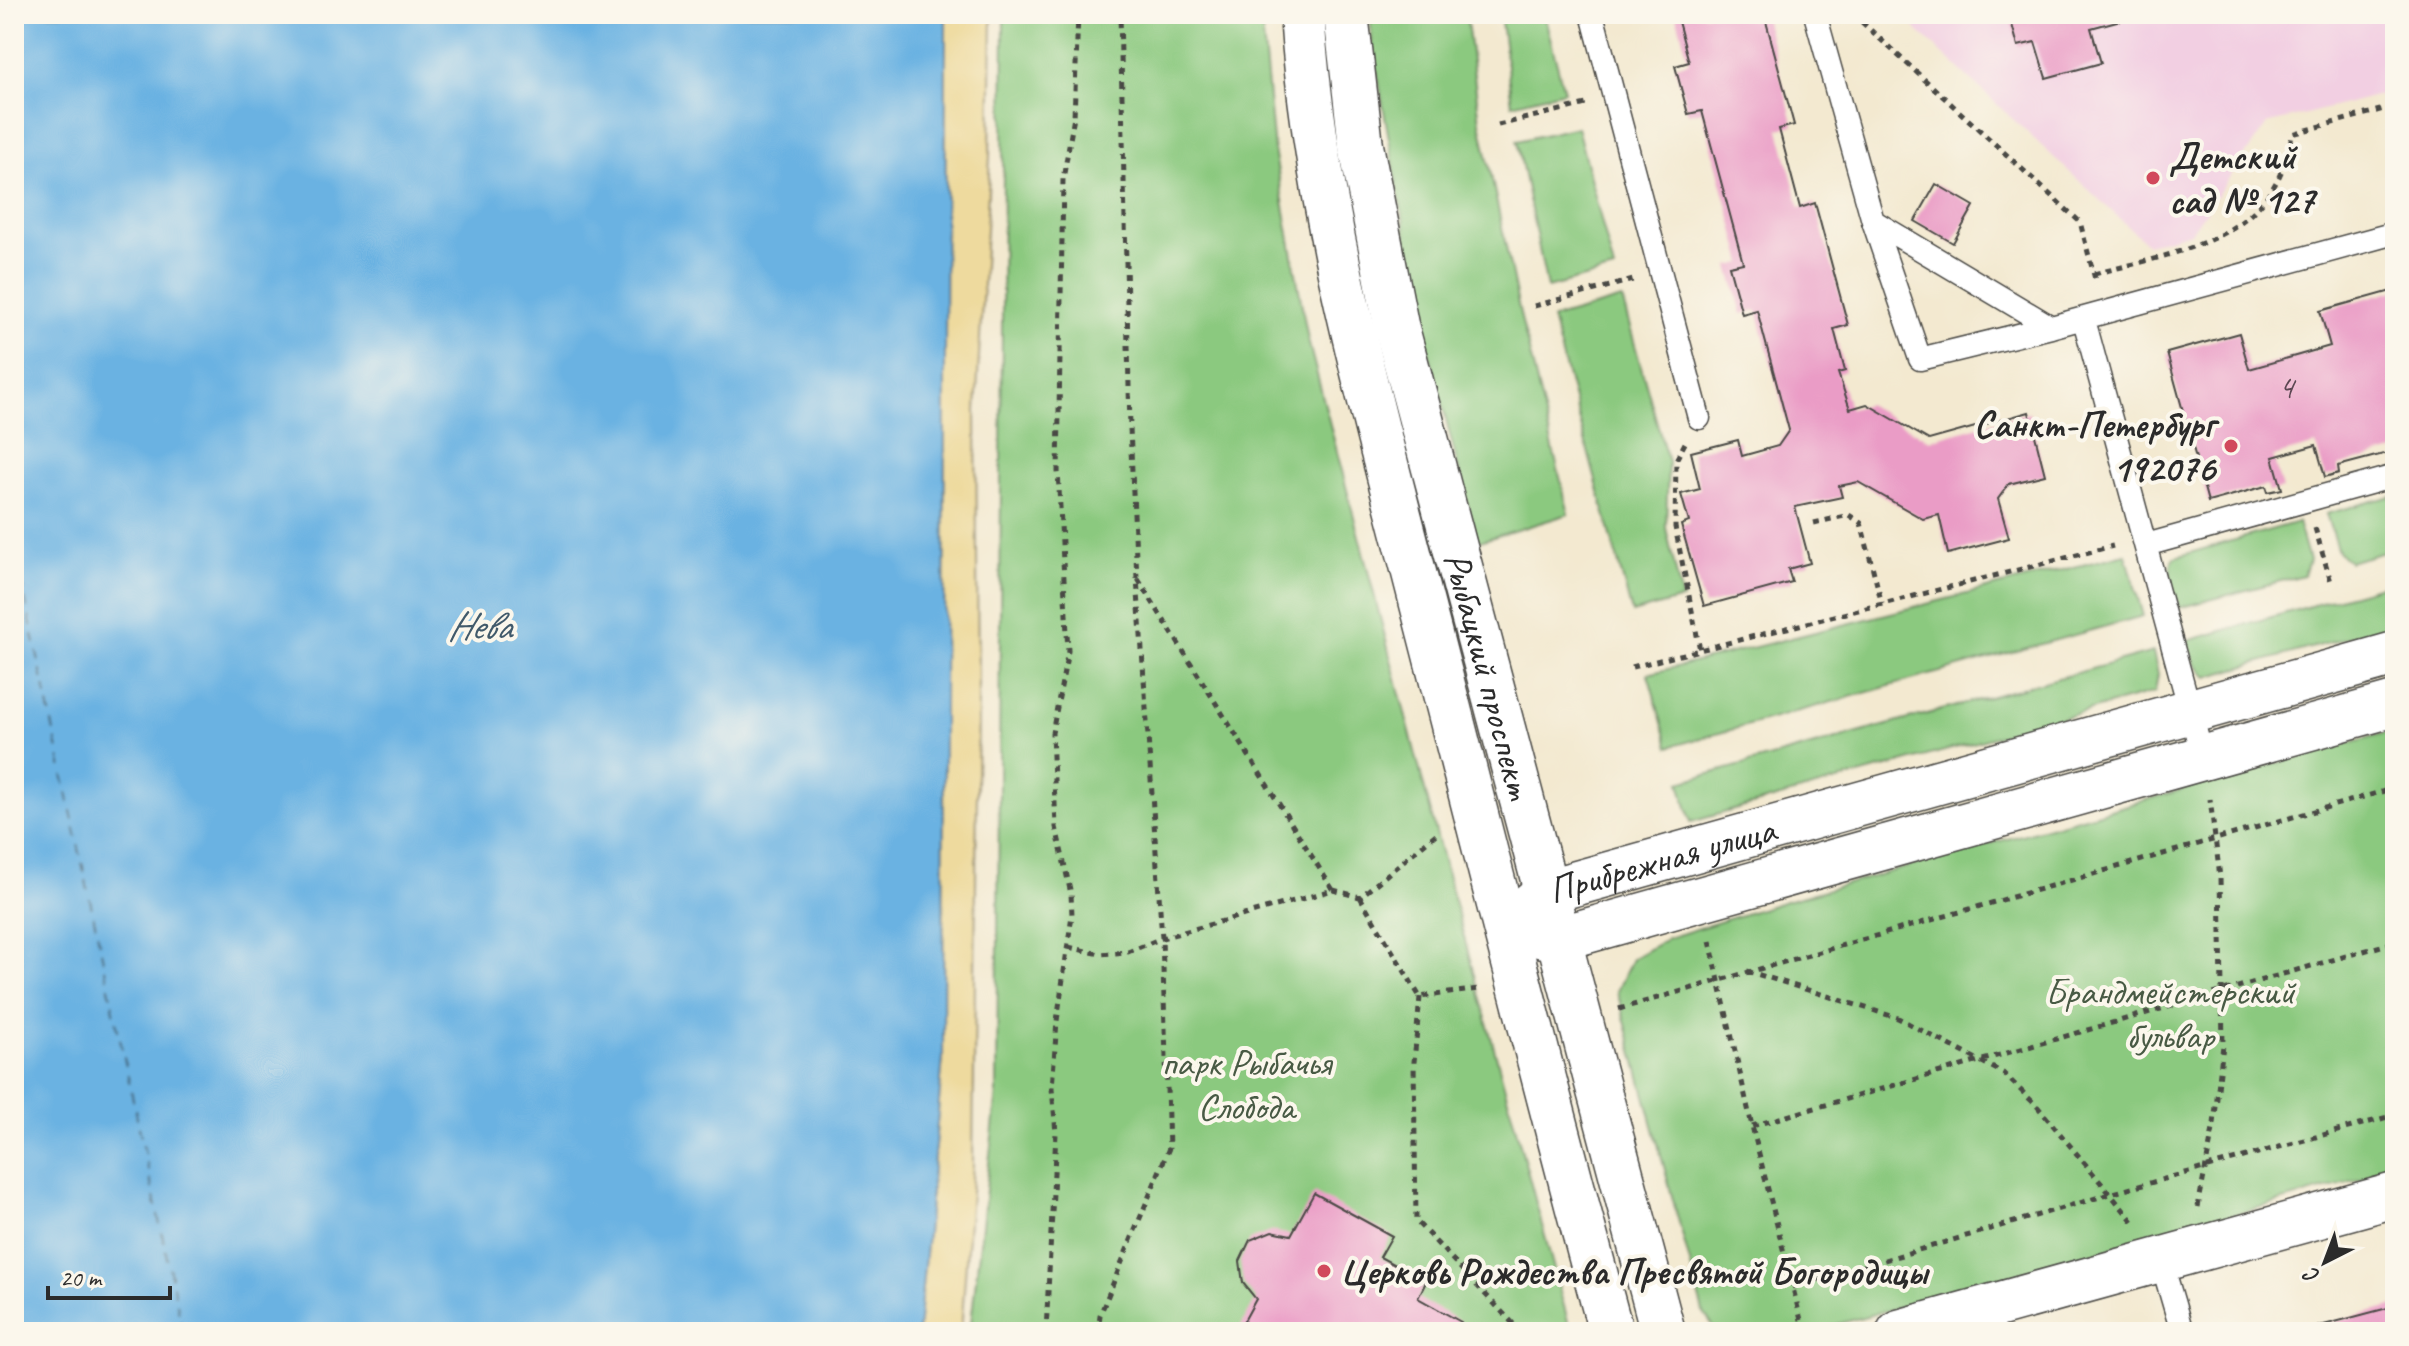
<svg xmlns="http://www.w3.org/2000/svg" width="2409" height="1346" font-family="Caveat,sans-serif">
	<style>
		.built { fill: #f2cfe2 }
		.green { fill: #8bc97f; stroke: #5b7a55; stroke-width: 2 }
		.sand { fill: #eeda9e; stroke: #8c8264; stroke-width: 2 }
		.water { fill: #6ab2e2; stroke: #4a6e86; stroke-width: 2 }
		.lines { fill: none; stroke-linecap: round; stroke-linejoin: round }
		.ferry { stroke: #415a6b; stroke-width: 2; stroke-dasharray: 10 8; stroke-linecap: butt }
		.building { fill: #ea9cc6 }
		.lane-casing { stroke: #494844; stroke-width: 25 }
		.street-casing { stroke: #494844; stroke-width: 47 }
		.path { stroke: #494844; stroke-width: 5; stroke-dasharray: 6 6; stroke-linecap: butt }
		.lane { stroke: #fff; stroke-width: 22 }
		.street { stroke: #fff; stroke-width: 44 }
		.poi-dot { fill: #d1495b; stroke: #fbf7ec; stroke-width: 3 }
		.labels { text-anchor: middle; stroke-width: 8; stroke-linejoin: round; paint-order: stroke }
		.number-label { font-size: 34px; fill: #5b4752 }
		.poi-label { font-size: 38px; font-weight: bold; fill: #2b2b2b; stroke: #fbf7ec; text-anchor: start }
		.street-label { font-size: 38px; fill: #2b2b2b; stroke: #fbf7ec }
		.park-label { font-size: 38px; fill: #485a44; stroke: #fbf7ec }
		.water-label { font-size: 40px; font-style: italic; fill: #415a6b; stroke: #fbf7ec }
	</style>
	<rect width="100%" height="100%" fill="#fbf7ec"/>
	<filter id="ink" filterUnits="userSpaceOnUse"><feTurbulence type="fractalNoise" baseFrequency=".0125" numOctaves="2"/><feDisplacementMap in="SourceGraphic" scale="16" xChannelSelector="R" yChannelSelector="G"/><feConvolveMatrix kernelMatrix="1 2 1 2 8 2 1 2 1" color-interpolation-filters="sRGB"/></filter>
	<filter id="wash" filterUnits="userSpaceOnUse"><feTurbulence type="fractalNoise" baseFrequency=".006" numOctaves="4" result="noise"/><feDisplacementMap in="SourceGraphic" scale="32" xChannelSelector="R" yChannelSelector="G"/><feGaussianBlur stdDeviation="1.8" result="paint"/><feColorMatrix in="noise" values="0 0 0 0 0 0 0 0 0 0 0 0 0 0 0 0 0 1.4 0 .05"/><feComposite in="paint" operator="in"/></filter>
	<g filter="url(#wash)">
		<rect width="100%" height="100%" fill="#f3e9d0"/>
		<!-- built -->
		<path class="built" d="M1900,14H2395V91L2267,124L2191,232L2147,244Z"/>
		<!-- green -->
		<path class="green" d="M1004,14H1261L1274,150L1308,340L1446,871L1571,1332H970L997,1092Z
			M1370,14H1466L1480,122L1520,314L1569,514L1477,542L1421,320L1372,43Z
			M1500,14H1544L1564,91L1512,104Z
			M1577,127L1614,270L1547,288L1517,141Z
			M1622,299L1668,462L1666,528L1682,599L1632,613L1552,319Z
			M2395,495V549L2349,562L2338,552L2326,514Z
			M2298,522L2309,560L2304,575L2179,608C2175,592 2164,571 2175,557Z
			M2126,554L2143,616L1669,747L1648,674Z
			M2395,582V624L2207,677L2195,664L2187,641Z
			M2153,652L2158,674L2155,692L1691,822L1680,782Z
			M2395,730V1170L1809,1332H1717L1703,1312L1617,991L1632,959L1668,938L1786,901Z"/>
		<!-- sand -->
		<path class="sand" d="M946,14H992L990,156L976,411L978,697L973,1165L961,1332H918L943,1058Z"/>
		<!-- water -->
		<path class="water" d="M14,14H946L943,1058L918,1332H14Z"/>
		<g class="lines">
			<!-- ferry -->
			<path class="ferry" d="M14,546L183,1332"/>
		</g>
		<g id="blocks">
			<!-- building -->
			<path class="building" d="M1676,14H1764L1794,125L1779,129L1800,208L1815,203L1848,325L1834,329L1845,371L1838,373L1850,409L1867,404L1929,440L2029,412L2045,475L2009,484L1998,499L2009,538L1948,554L1939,515L1923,519L1858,482L1849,484L1839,486L1842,497L1795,507L1810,563L1788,569L1792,582L1704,606L1681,525L1689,522L1681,494L1700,489L1691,452L1738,440L1742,456L1778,446L1789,430L1757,310L1742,314L1729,266L1743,263L1702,111L1688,114L1675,66L1689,62Z
				M2009,14H2127L2128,18L2091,28L2101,63L2046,78L2035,42L2018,46Z
				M1936,184L1974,206L1953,243L1915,221Z
				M2395,290V451L2338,466L2339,473L2325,477L2316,445L2273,457L2282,489L2268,492L2266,486L2208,502L2167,353L2239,333L2249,369L2299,355L2330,346L2320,311Z
				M1314,1193L1392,1236L1380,1257L1426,1282L1418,1298L1461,1322L1455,1332H1238L1256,1299L1243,1283L1240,1261L1250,1240L1272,1231L1291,1235Z
				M2395,1306V1332H2301V1331Z"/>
		</g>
	</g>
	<g filter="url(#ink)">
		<use href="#blocks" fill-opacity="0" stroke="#494844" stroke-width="2"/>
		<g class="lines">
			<!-- lane casing -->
			<g class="lane-casing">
				<path id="lane" d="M1592,14L1699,418
					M1815,14L1873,221L2051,327L2395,233
					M1873,221L1920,359L2051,327
					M2084,320L2203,758
					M2146,545L2395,476
					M2161,1260L2182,1332"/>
			</g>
			<!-- street casing -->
			<g class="street-casing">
				<g id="street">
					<path d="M1302,14C1315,213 1372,407 1421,600C1484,844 1545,1089 1611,1332"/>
					<path id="s1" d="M1346,14L1361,146L1396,325L1663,1332"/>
					<path id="s2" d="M1525,910L1545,892L2395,654"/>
					<path d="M1530,933L1558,939L2395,704"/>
					<path d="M1899,1332L2395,1195"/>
				</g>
			</g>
			<!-- path -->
			<path class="path" d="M1853,14L2080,222L2096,283
				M1498,125L1586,104
				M2094,274C2182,251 2275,240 2292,134L2395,106
				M1534,306L1633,280
				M1685,443L1676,460L1675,527L1700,650
				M1814,523L1849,515L1861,523L1882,604
				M2315,528L2331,582
				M1632,667L2113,546
				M1333,890L1360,897L1436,834
				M1360,897L1420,997L1479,989
				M1710,941L1752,1126L1804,1332
				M1068,947L1100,954L1128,952L1162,938L1333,890L1138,579
				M1747,971L1898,1018L2003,1073L2037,1106L2136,1225
				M1420,997L1414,1062L1416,1221L1521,1332
				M1619,1009L2395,788
				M1752,1126L2395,942
				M2198,1207L2214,1124L2223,1045L2220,877L2210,799
				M1792,1287L2110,1194L2395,1115
				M1046,1332L1056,1133L1052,1088L1057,1021L1072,915L1071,894L1056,827L1052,733L1068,651L1058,471L1063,179L1074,117L1078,14
				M1098,1332L1100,1315L1169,1148L1162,938L1137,578L1130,428L1120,14"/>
			<!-- lane -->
			<use href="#lane" class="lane"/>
			<!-- street -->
			<use href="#street" class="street"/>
		</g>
	</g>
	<!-- markers -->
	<g class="poi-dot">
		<circle cx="2153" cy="178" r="8"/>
		<circle cx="2231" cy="446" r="8"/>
		<circle cx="1324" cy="1271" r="8"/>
	</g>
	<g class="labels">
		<!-- number labels -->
		<g class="number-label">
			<text x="2286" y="398">4</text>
		</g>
		<!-- poi labels -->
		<g class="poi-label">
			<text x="2169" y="169">Детский<tspan x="2169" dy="44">сад № 127</tspan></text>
			<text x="2215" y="437" text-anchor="end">Санкт-Петербург<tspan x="2215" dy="44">192076</tspan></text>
			<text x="1340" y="1284">Церковь Рождества Пресвятой Богородицы</text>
		</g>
		<!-- street labels -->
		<g class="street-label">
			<text dy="13" stroke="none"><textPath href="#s1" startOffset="678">Рыбацкий проспект</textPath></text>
			<text dy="13" stroke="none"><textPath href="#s2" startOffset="148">Прибрежная улица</textPath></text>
		</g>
		<!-- park labels -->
		<g class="park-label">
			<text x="2170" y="1004">Брандмейстерский<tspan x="2170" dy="44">бульвар</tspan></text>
			<text x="1246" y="1075">парк Рыбачья<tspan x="1246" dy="44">Слобода</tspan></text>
		</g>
		<!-- water labels -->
		<g class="water-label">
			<text x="479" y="639">Нева</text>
		</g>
	</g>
	<!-- margin -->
	<rect width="2409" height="1346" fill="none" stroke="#fbf7ec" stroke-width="48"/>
	<!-- north arrow -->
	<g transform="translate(2325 1262) rotate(222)" stroke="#fbf7ec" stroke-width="6" paint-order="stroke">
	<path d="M0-6L14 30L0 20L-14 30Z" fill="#2b2b2b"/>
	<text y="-12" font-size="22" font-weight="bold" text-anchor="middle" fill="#2b2b2b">С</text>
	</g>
	<!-- scale -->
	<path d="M48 1286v12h122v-12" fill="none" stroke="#2b2b2b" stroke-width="4"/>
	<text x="60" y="1286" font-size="24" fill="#2b2b2b" stroke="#fbf7ec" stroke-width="6" paint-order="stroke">20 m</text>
</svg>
